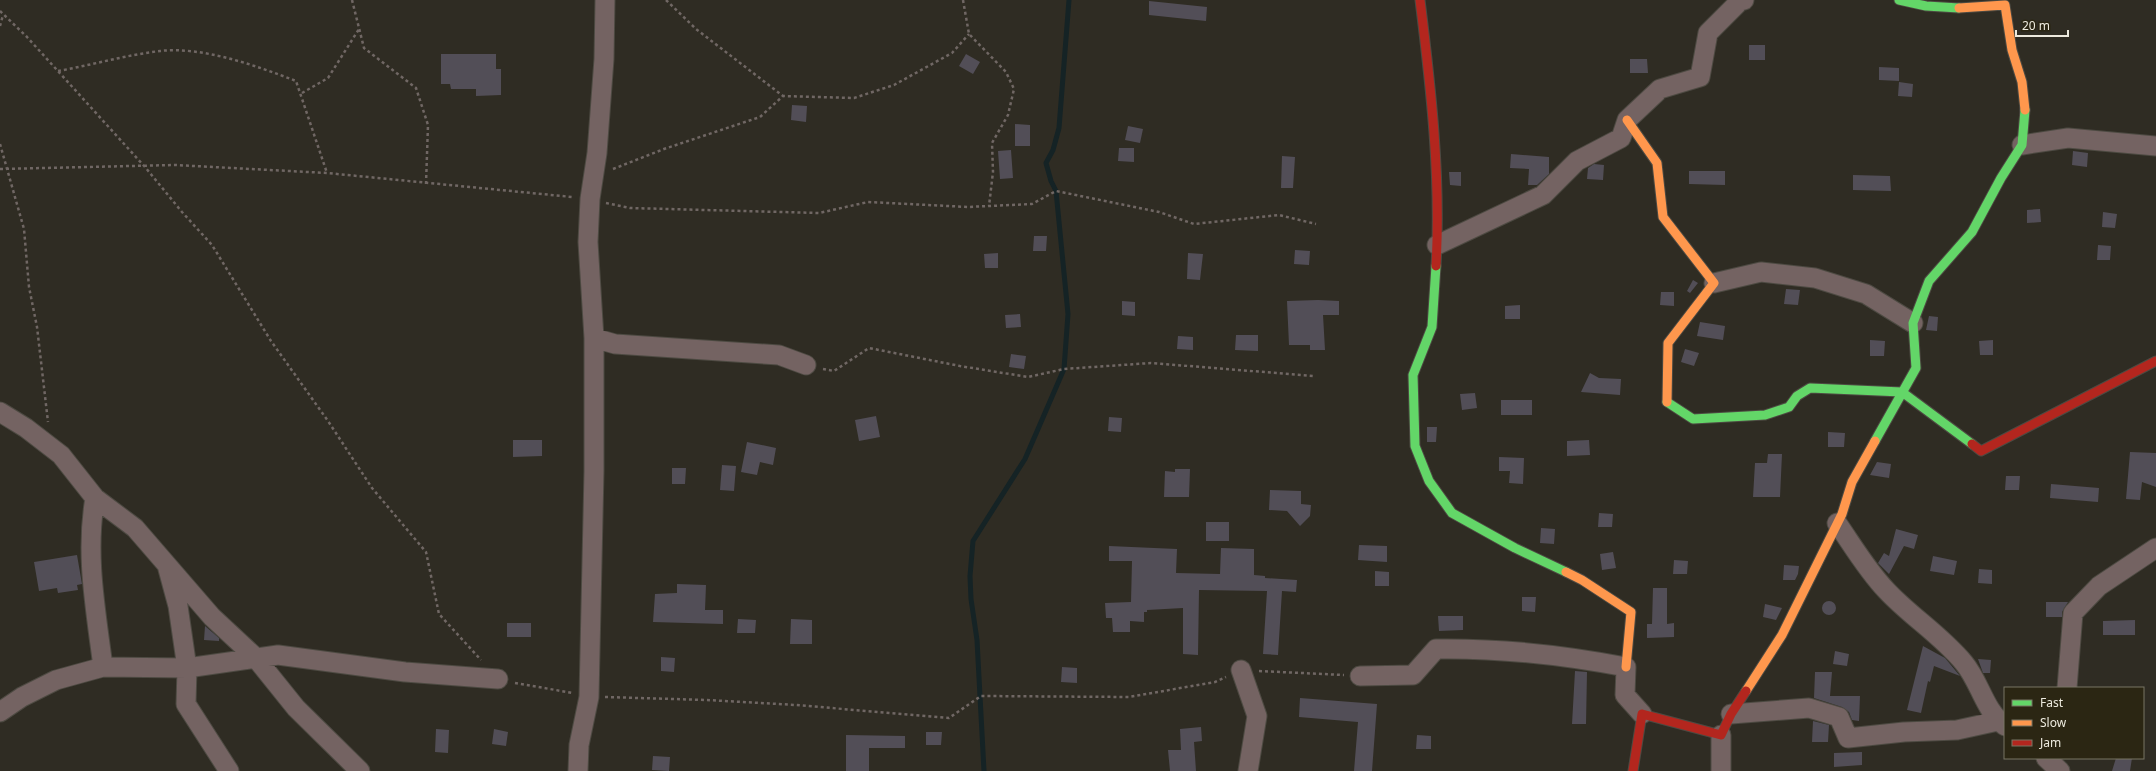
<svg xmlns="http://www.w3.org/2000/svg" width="2156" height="771" font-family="'Noto Sans',sans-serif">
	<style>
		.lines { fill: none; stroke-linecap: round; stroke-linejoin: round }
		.stream { stroke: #152325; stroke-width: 5 }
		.building { fill: #524e57 }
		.street-casing { stroke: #4d4a42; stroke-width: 21 }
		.fast-casing { stroke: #4d4a42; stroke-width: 11 }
		.slow-casing { stroke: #4d4a42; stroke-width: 11 }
		.jam-casing { stroke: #4d4a42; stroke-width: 11 }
		.path { stroke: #706764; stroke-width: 2.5; stroke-dasharray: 3 3; stroke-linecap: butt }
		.street { stroke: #746362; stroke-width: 19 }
		.fast { stroke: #63d668; stroke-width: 9 }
		.slow { stroke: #ff974d; stroke-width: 9 }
		.jam { stroke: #b3261e; stroke-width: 9 }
	</style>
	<rect width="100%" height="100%" fill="#2f2c23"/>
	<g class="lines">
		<!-- stream -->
		<path class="stream" d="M984,771L977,640L971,599L970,576L973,541L1025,459L1064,369L1068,314L1056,191L1051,181L1046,163L1053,150L1059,128L1069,0"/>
	</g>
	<!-- building -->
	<path class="building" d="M1149,1L1207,7L1206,21L1149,15Z
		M1749,45H1765V60H1749Z
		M441,54H496V69H501V95L476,96V89H451L450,84H441Z
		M966,54L980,62L973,74L959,66Z
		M1630,59H1647L1648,73H1630Z
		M1879,67L1899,68V81L1879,80Z
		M1899,82L1913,84L1912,97L1898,96Z
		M792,105L807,106L806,122L791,120Z
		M1015,124L1030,125V146H1015Z
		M1128,126L1143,129L1140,143L1125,140Z
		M1119,148H1134V162L1118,161Z
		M1011,150L1013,178L1000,179L998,151Z
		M2073,151L2088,153L2087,167L2072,165Z
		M1511,154L1549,157V174L1537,185H1528L1529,169L1510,168Z
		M1282,156L1295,157L1293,188H1281Z
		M1594,164L1604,165L1603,180L1587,179L1588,168Z
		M1689,171H1725V185L1689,184Z
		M1449,172H1461V186L1450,185Z
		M1853,175L1890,176L1891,191L1853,190Z
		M2040,209L2041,222L2027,223V210Z
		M2103,212L2117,214L2115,228L2102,227Z
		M1034,236H1047L1046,251H1033Z
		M2098,245L2111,246L2110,260H2097Z
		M1295,250L1310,251L1309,265L1294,264Z
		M998,253V268H985L984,254Z
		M1188,253L1203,254L1200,280L1187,279Z
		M1693,280L1698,283L1690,293L1687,291Z
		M1786,289L1800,290L1798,305L1784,304Z
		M1661,292H1674V306L1660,305Z
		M1318,300L1339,301V315H1323L1325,350H1310V345H1289L1287,301Z
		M1122,301L1135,302V316L1122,315Z
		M1520,305V319H1505V306Z
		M1020,314L1021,327L1006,328L1005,315Z
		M1929,316L1938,317L1937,331L1926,330Z
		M1700,322L1725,326L1723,340L1697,336Z
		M1236,335H1258V351L1235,350Z
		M1178,336L1193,337V350L1177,349Z
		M1870,340L1885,341L1884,356H1870Z
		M1993,340V355H1980L1979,341Z
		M1685,349L1699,353L1694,366L1681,362Z
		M1011,354L1026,356L1024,369L1009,367Z
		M1590,373L1599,378L1621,379L1620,395L1581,392Z
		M1475,393L1477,408L1462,410L1460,394Z
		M1501,400H1532V415H1501Z
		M876,416L880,437L859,441L855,420Z
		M1109,417L1122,418L1121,432L1108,431Z
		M1427,427H1437L1436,442H1427Z
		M1828,432L1845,433L1844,447H1828Z
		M513,440H542V456L513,457Z
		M1589,440L1590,455L1567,456V441Z
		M747,442L776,448L773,465L760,462L757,475L741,472Z
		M2130,452L2156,453V487L2142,482L2140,500L2126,499Z
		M1768,454H1782L1780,497H1753L1755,463H1767Z
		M1499,457L1524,458L1523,484L1509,483L1510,471H1499Z
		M1877,462L1891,464L1889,478L1870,475Z
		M722,465L736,466L734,491L720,490Z
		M672,468H686L685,484H672Z
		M1175,469H1190L1189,497H1164L1165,471L1175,472Z
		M2006,476H2020L2019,490H2005Z
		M2051,484L2099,488L2098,502L2050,498Z
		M1270,490L1301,491V504L1311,505L1310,516L1300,526L1287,511L1269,510Z
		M1599,513L1613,514L1612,527H1598Z
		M1206,522H1229V541H1206Z
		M1541,528L1555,529L1554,544L1540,543Z
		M1896,529L1918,535L1914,549L1904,546L1889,574L1878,563L1884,553L1889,556Z
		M1359,545L1387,546V562L1358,560Z
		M1109,546L1177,549L1176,573L1220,574L1221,548L1254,549V575L1265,576V578L1297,580L1296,592L1282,591L1278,655L1263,654L1267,591L1199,590L1198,655L1183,654V608L1147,610V612H1144V622L1130,621V632H1113L1112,618H1106L1105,603L1131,602L1132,561H1109Z
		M1613,552L1616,568L1602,570L1600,554Z
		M77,555L82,584L77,585L78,590L58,593L57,588L39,591L34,562Z
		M1933,556L1957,561L1954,575L1930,571Z
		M1674,560L1688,561L1687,574H1673Z
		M1784,565L1799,566L1798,574L1795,580H1783Z
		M1979,569L1992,570V584L1978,583Z
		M1375,571L1389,572V586H1375Z
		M677,584L706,585L705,610H723V624L653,622L655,594L677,593Z
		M1653,588H1667V624L1674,623V637L1647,638V624H1652Z
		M1522,597H1536L1535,612L1522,611Z
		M1822 608a7 7 0 1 1 14 0a7 7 0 1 1-14 0Z
		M2046,602H2068L2062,612V617H2046Z
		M1765,604L1782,608L1776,620L1763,617Z
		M1438,616H1463V630L1439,631Z
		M738,619L756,620L755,633H737Z
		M791,619L812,620V644H790Z
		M2135,620V635H2103V621Z
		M507,623H531V637H507Z
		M205,626L219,638V641L204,640Z
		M1923,646L1945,658L1960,676L1934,666L1930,682L1928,681L1921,713L1907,710Z
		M1835,651L1849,654L1847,666L1833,664Z
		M661,657L675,658L674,672L661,671Z
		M1978,659L1991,660L1990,673H1983Z
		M1062,667L1077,668V683L1061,682Z
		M1575,671L1587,672L1586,724H1572Z
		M1815,672H1832L1830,696H1860L1859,721L1852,720L1849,712L1842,707L1814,698Z
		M1300,698L1377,704L1372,771H1354L1358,722L1299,717Z
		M1813,721L1829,725L1828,742H1812Z
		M1201,727L1202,741L1194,742L1196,771H1170L1168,750H1181L1180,729Z
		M436,729L449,730L448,753L435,752Z
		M494,729L508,732L506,746L492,744Z
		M926,732H942L941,745H926Z
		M846,735L905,736V748H869V771H846Z
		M1417,735L1431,736V749H1416Z
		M1862,752V765L1834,767V753Z
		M653,756L670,757L669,771L652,770Z
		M2116,758H2132L2130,771H2112Z"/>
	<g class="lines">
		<!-- street casing -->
		<g class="street-casing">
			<path id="street" d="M2022,145L2068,138L2156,146
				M1437,245L1543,195L1577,161L1621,138L1627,120L1660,89L1700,77L1708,33L1740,1L1744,0
				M1714,283L1761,272L1815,278L1866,294L1913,323
				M594,338L615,344L779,355L806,365
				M0,412L26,428L61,455L95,498L135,528L212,617L255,657L296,708L360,771
				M1837,523C1853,546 1867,570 1886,590C1910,616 1941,635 1964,663C1980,682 1984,710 2005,726
				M168,569L178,606L187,668L186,704L229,771
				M103,667L187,668L278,655L405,672L498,679
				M1241,670L1257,716L1248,771
				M1360,676L1413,675L1436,649C1500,648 1563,655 1626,667L1625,695L1642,714
				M2067,688L2073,613L2099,586L2156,548
				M0,712L22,697L56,680L103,667C96,611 85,555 95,498
				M1731,714L1809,708L1839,717L1848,738L1904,732L1957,730L1998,721
				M1721,735V771
				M2046,758L2060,771
				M578,771L579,745L589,697L594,471V338L588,242L590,199L597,153L604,59L605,0"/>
		</g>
		<!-- fast casing -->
		<g class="fast-casing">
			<path id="fast" d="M1899,0L1926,6L1959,8
				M1436,266L1432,327L1413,375L1415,446L1429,481L1452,513L1515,548L1566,572
				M1667,402L1693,419L1765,415L1789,407L1797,396L1810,388L1902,392L1972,444
				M1875,441L1916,368L1913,323L1929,281L1972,232L2001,178L2022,145L2025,110"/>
		</g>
		<!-- slow casing -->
		<g class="slow-casing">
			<path id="slow" d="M1959,8L2005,5L2012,50L2022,82L2025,110
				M1627,120L1657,163L1663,217L1714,283L1668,343L1667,402
				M1566,572L1582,580L1631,612L1626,667
				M1746,691L1782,635L1842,514L1852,482L1875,441"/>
		</g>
		<!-- jam casing -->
		<g class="jam-casing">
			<path id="jam" d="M1420,0C1431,88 1441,177 1436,266
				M1972,444L1981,451L2156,361
				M1633,771L1642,714L1721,735L1731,714L1746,691"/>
		</g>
		<!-- path -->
		<path class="path" d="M352,0L364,48L416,88L428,125L426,184
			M666,0L696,29L783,96
			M963,0L969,34L1006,72L1014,89L1008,115L992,143L993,172L989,206
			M0,11L27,37L145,167L182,212L212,245L271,341L328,421L372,488L426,552L439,614L481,660
			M0,26L3,15
			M58,71C92,65 126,55 160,51C202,46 257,66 296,81L327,173
			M302,93L328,78L359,29
			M0,144L24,229L29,287L37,327L48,422
			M0,169L175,165L327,173L572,197
			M613,169L664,149L760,117L783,96L854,98L894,85L952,53L969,34
			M606,203L630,208L819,213L868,202L968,207L1032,204L1056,191L1159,212L1194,224L1279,215L1316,224
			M823,369L834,371L869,348L960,366L1028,377L1064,369L1151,363L1314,376
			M1259,671L1344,675
			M515,683L573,693
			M605,697L707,700L796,705L949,718L981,696L1129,697L1215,682L1226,677"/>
		<!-- street -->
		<use href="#street" class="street"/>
		<!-- fast -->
		<use href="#fast" class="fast"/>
		<!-- slow -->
		<use href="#slow" class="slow"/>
		<!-- jam -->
		<use href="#jam" class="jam"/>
	</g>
	<!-- legend -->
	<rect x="2004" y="687" width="140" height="72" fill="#2b2613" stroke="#797464"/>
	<rect x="2012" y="700" width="20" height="6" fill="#63d668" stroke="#797464"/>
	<text x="2040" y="707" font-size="12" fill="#edeade">Fast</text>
	<rect x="2012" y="720" width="20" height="6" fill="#ff974d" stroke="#797464"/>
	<text x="2040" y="727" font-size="12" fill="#edeade">Slow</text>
	<rect x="2012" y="740" width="20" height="6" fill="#b3261e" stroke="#797464"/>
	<text x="2040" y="747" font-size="12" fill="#edeade">Jam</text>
	<!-- scale -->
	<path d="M2016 30v6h52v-6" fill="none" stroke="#edeade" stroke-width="2"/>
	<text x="2022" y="30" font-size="12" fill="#edeade" stroke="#2b2613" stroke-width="3" paint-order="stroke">20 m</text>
</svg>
